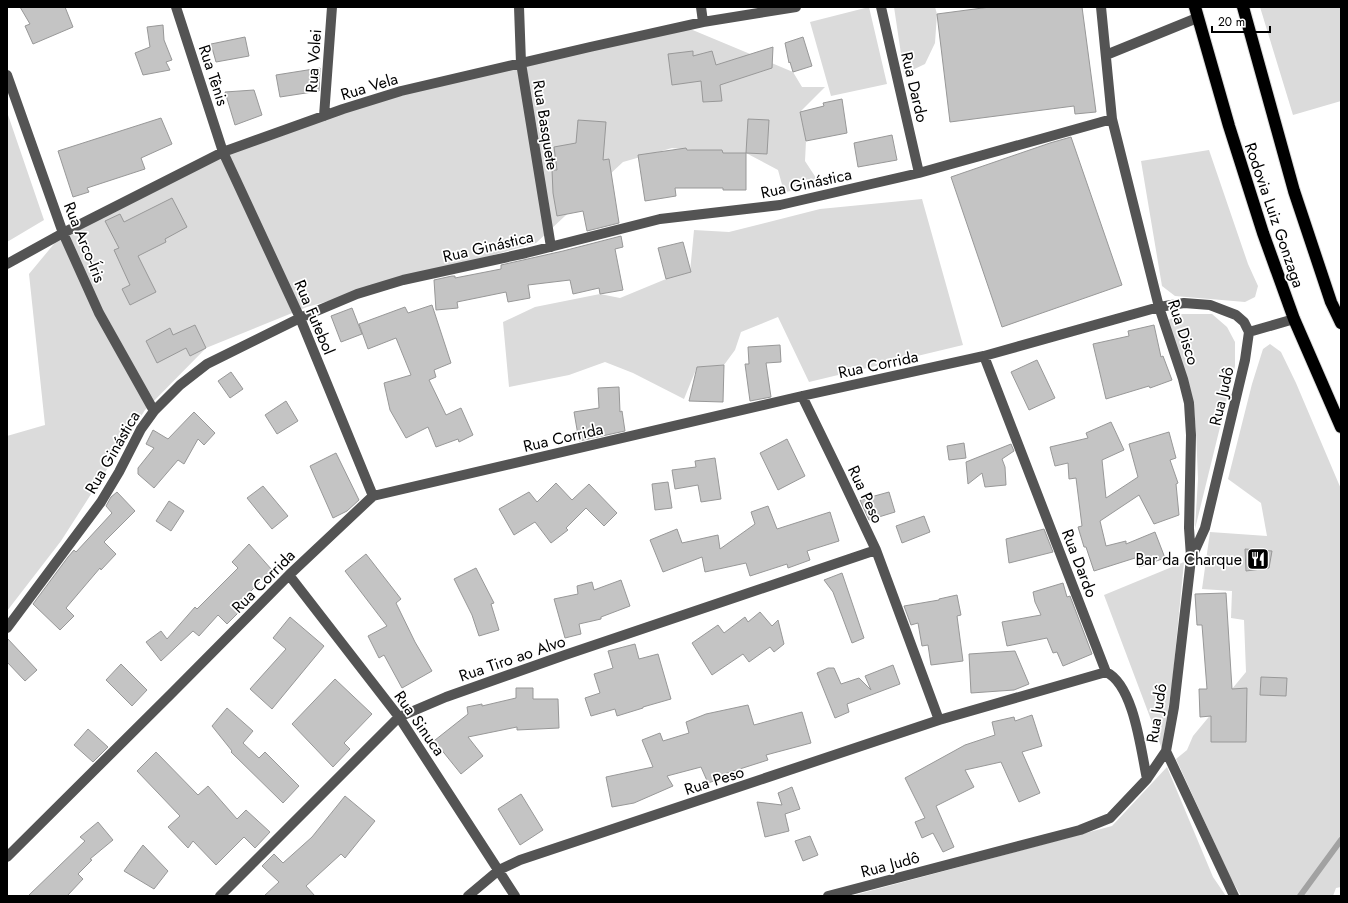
<svg xmlns="http://www.w3.org/2000/svg" width="1348" height="903" font-family="Jost,sans-serif">
	<style>
		.green { fill: #dbdbdb }
		.lines { fill: none; stroke-linecap: round; stroke-linejoin: round }
		.stream { stroke: #a2a2a2; stroke-width: 6 }
		.building { fill: #c4c4c4; stroke: #989898 }
		.highway-casing { stroke: #dbdbdb; stroke-width: 14 }
		.minor { stroke: #545454; stroke-width: 10 }
		.highway { stroke: #000; stroke-width: 12 }
		.labels { text-anchor: middle; stroke-width: 3.5; stroke-linejoin: round; paint-order: stroke }
		.street-label { font-size: 16px; fill: #000; stroke: #fff }
		.poi-label { font-size: 16px; fill: #000; stroke: #fff; text-anchor: end }
	</style>
	<rect width="100%" height="100%" fill="#fff"/>
	<!-- green -->
	<path class="green" d="M869,7L887,84L831,96L810,22Z
		M894,7H935L937,14L935,43L925,64L904,74Z
		M1260,7H1341V101L1293,115Z
		M683,26L793,72L802,87H825L800,112L806,141L805,161L822,187L784,192L778,170L746,153H723L672,148L623,162L536,243L307,307L206,348L145,410L61,541L7,611V436L45,425L29,274L63,233L191,168L401,91Z
		M7,112L44,220L7,242Z
		M1209,150L1248,264L1258,286L1255,297L1245,302L1175,296L1162,286L1141,161Z
		M922,199L963,345L809,382L778,317L741,332L735,350L724,365L697,367L684,399L633,373L605,362L569,375L509,387L503,322L535,307L600,294L620,298L666,279L690,272L694,230L729,232L820,209Z
		M1178,314H1212L1227,327L1235,342V366L1195,529L1198,479L1196,431L1193,401L1167,321Z
		M1270,344L1281,352L1296,383L1341,489V887L1336,888L1333,896H1241L1231,879L1176,759L1187,750L1193,736L1246,672L1244,620L1231,618L1232,591L1202,589L1210,532L1267,536L1261,503L1228,479L1252,384L1263,349Z
		M1184,562L1172,685L1162,749L1104,595Z
		M1167,767L1213,877L1226,896H851L1112,826Z"/>
	<g class="lines">
		<!-- stream -->
		<path class="stream" d="M1300,896L1341,840"/>
	</g>
	<!-- building -->
	<path class="building" d="M20,7H65L73,27L33,44L25,26L30,24Z
		M990,7H1082L1096,112L1075,114L1074,106L950,122L937,14Z
		M163,25L164,40L172,60L166,62L170,70L143,75L135,53L150,47L147,27Z
		M245,37L249,56L216,62L211,44Z
		M803,37L812,66L793,72L790,62L789,63L785,43Z
		M773,47L772,68L720,85L722,101L703,102L701,81L672,85L668,54L693,51V56L712,51L716,65Z
		M320,68L319,91L280,97L276,75Z
		M254,90L262,115L235,125L225,92Z
		M842,99L847,133L806,141L800,112L824,106L823,103Z
		M161,118L172,144L141,158L145,169L87,188L89,192L73,197L58,151Z
		M748,119L769,120L767,154L746,153Z
		M578,120L606,122L603,160L609,159L619,223L587,231L583,211L557,216L553,193L552,170H557L554,147L576,143Z
		M892,135L897,160L858,167L854,143Z
		M1071,137L1122,285L1002,327L951,177L1050,143Z
		M686,148L687,150H722L723,153H746V190H723V188H675L676,196L645,201L638,155Z
		M172,198L187,227L165,239L166,242L138,256L156,292L130,305L122,289L130,285L114,250L119,248L105,221L120,214L124,222Z
		M621,236L623,247L615,249L623,290L600,294L599,288L573,294L570,280L528,285L530,298L508,302L506,292L457,302L458,308L436,310L434,280L452,276H455V278L501,269V265L563,251Z
		M683,242L691,272L666,279L658,248Z
		M432,305L451,363L434,370L436,377L429,380L446,415L461,408L473,435L459,442L458,439L436,447L428,427L406,438L390,410L384,383L411,375L396,338L368,349L359,324L405,307L408,313Z
		M352,308L362,334L341,342L331,316Z
		M195,325L206,348L190,356L186,348L157,363L146,341L170,328L173,335Z
		M1154,325L1161,357L1163,356L1172,380L1150,388L1149,386L1106,399L1093,344L1129,336L1128,331Z
		M780,345L781,362L766,363L771,397L750,401L745,364H749L748,347Z
		M1037,360L1055,398L1029,410L1011,372Z
		M724,365L723,402L689,401L697,367Z
		M231,372L243,389L230,398L218,381Z
		M619,387L620,412L622,411L625,431L579,441L574,412L599,408L598,388Z
		M286,401L298,421L277,434L265,415Z
		M194,412L215,433L204,445L198,439L184,464L178,460L154,488L138,474V468L154,448L146,444L153,430L168,439Z
		M1111,422L1124,450L1102,460L1106,498L1138,477L1129,444L1169,432L1176,458L1170,460L1178,483L1176,484L1179,515L1154,524L1139,495L1100,521L1106,546L1126,541V544L1155,532L1165,558L1139,567L1135,558L1094,571L1086,547H1084L1078,527L1082,526L1076,478L1069,479L1068,463L1055,466L1050,447L1088,438L1086,433Z
		M787,439L805,476L778,490L760,453Z
		M964,443L966,458L949,460L947,446Z
		M1011,444L1014,451L1002,459L1005,467L1006,485L985,487L982,473L968,484L966,462Z
		M336,453L359,500L347,511L333,518L310,466Z
		M715,458L721,499L701,502L698,485L675,489L672,470L696,467L695,461Z
		M668,482L672,508L655,510L652,484Z
		M556,483L572,500L589,484L617,513L604,526L586,508L566,528L568,530L551,543L535,522L514,535L499,509L529,492L537,502Z
		M263,486L288,516L272,529L247,498Z
		M117,492L135,511L104,542L116,554L101,570L100,568L66,608L74,616L60,630L33,604L68,557L74,550L76,552L112,513L106,506L111,497Z
		M889,492L895,512L869,520L860,500Z
		M169,501L184,511L171,531L156,521Z
		M768,506L777,529L830,512L839,541L807,551L810,560L788,568L787,564L750,576L746,563L705,572L702,557L663,572L650,540L677,529L682,543L718,535L720,549L755,524L751,512Z
		M924,516L930,532L902,543L896,526Z
		M1044,529L1053,552L1009,563L1006,539Z
		M249,544L272,570L240,602L244,607L227,624L218,615L199,636L193,631L161,661L146,642L161,631L167,639L195,607L197,609L238,568L232,562Z
		M1245,549L1272,551L1269,568L1246,571Z
		M366,554L401,599L396,603L415,642L432,671L402,688L384,655L379,658L368,636L387,626L345,571Z
		M476,568L494,603L491,604L499,630L479,636L472,615L454,579Z
		M842,573L864,638L852,643L833,592L824,580Z
		M621,580L630,606L601,617V619L579,624L581,634L565,638L554,599L578,594L577,586L592,582L594,590Z
		M1063,583L1067,597L1070,596L1092,654L1063,666L1057,652L1053,653L1047,638L1007,646L1002,622L1041,615L1035,602L1033,592Z
		M1226,593L1232,689L1247,688L1246,742H1211V716L1200,717L1199,689H1207L1202,625H1197L1195,594Z
		M957,595L961,615L957,616L963,661L931,665L928,645L922,646L918,623L911,625L904,606L939,600V599Z
		M760,612L772,626L778,620L784,644L774,652L770,647L749,662L743,654L712,675L692,643L718,625L724,633L745,617L748,622Z
		M290,617L324,646L272,709L250,689L286,649L273,638Z
		M7,638L37,670L25,681L7,662Z
		M635,644L639,659L658,654L671,699L643,707V708L617,716L615,709L591,716L585,698L600,693L594,674L613,668L608,651Z
		M1015,651L1029,684L1014,690L971,693L969,654Z
		M121,664L147,690L132,706L106,680Z
		M893,665L900,684L847,704L849,712L835,718L817,673L828,668H834L841,684L859,678L871,690L865,676Z
		M1261,677L1287,678L1286,696L1260,695Z
		M335,679L372,714L344,743L350,749L333,767L292,724Z
		M516,688H533V699H558L559,728L517,730V727L468,737L483,756L461,774L436,743L430,744L468,714L467,707L482,704V706L516,698Z
		M748,705L754,725L802,712L811,743L766,755L768,760L724,774L725,777L708,783L701,767L667,776L673,786L634,803L612,807L606,777L653,767L642,740L660,733L663,741L689,733L686,722L706,714Z
		M227,708L253,731L243,743L259,758L265,752L299,786L283,803L231,752L232,751L212,726Z
		M1032,715L1042,746L1022,752L1040,793L1019,802L1001,762L965,770L974,787L936,806L954,847L943,852L933,833L922,838L915,822L925,818L905,778L965,745L995,735L992,722L1014,717L1015,721Z
		M88,729L108,747L93,762L74,745Z
		M156,752L198,795L208,786L237,819L246,810L270,832L255,848L244,837L216,865L193,841L188,848L168,827L180,816L137,771Z
		M792,787L800,809L785,814L789,831L765,837L757,802L782,805L778,793Z
		M521,794L543,830L520,845L498,809Z
		M345,796L375,821L345,858L341,854L306,886L315,896H264L279,882L262,866L274,854L283,863L312,837Z
		M98,822L113,840L90,859L92,860L78,874L83,879L67,896H28L85,841L80,837Z
		M810,836L818,855L803,861L795,841Z
		M143,845L168,871L154,889L124,871Z"/>
	<g class="lines">
		<!-- highway casing -->
		<g class="highway-casing">
			<path id="highway" d="M1195,7L1229,126L1263,233L1294,319L1341,427
				M1243,7L1294,191L1331,302L1341,323"/>
		</g>
		<!-- minor -->
		<path class="minor" d="M176,7L223,152L300,318L373,496
			M519,7L521,63L551,247
			M701,7L703,22
			M881,7L919,173
			M1101,7L1112,119L1159,307L1183,379L1189,403L1191,435L1189,528L1191,557
			M1106,55L1197,18
			M7,75L63,233L99,313L154,411
			M324,116L332,7
			M7,264L63,233L223,152L343,109L401,91L590,47L703,22L796,7
			M1249,332L1294,319
			M984,356L1106,672C1134,685 1141,751 1147,779
			M802,396L840,474L876,550L939,720
			M289,575L399,717L515,896
			M7,628L101,502L119,472L141,429L154,411L180,385L207,364L300,318L357,294L403,280L526,253L660,219L780,205L919,173L1112,119
			M1166,751L1234,896
			M7,857L171,694L289,575L373,496L802,396L984,356L1159,307L1184,303L1210,305L1236,315L1244,322L1249,332
			M220,896L399,717L446,697L565,655L876,550
			M468,896L499,870L520,860L939,720L1106,672
			M828,896L1080,830L1110,818L1147,779L1166,751L1174,707L1191,559L1205,528L1245,360L1249,332"/>
		<!-- highway -->
		<use href="#highway" class="highway"/>
	</g>
	<!-- icons -->
	<defs>
		<g id="restaurant-square" transform="scale(1.15)"><rect x="-9" y="-9" width="18" height="18" rx="4" fill="#000" stroke="#fff"/><path d="M-5-6h1v4h1v-4h1v4h1v-4h1v5L-1.5 .5V6h-2V.5L-5-1ZM5-6V6H3V1.5H1.5Q1.5-4 5-6Z" fill="#fff"/></g>
	</defs>
	<g fill-rule="evenodd">
		<use href="#restaurant-square" x="1258" y="559"/>
	</g>
	<g class="labels">
		<!-- street labels -->
		<g class="street-label">
			<text transform="translate(313 61) rotate(-86)" y="6">Rua Volei</text>
			<text transform="translate(214 75) rotate(72)" y="6">Rua Tênis</text>
			<text transform="translate(369 86) rotate(-17)" y="6">Rua Vela</text>
			<text transform="translate(915 87) rotate(77)" y="6">Rua Dardo</text>
			<text transform="translate(546 125) rotate(81)" y="6">Rua Basquete</text>
			<text transform="translate(806 183) rotate(-12)" y="6">Rua Ginástica</text>
			<text transform="translate(1275 215) rotate(71)" y="6">Rodovia Luiz Gonzaga</text>
			<text transform="translate(85 242) rotate(68)" y="6">Rua Arco-Íris</text>
			<text transform="translate(488 246) rotate(-13)" y="6">Rua Ginástica</text>
			<text transform="translate(315 317) rotate(67)" y="6">Rua Futebol</text>
			<text transform="translate(1184 332) rotate(72)" y="6">Rua Disco</text>
			<text transform="translate(878 364) rotate(-12)" y="6">Rua Corrida</text>
			<text transform="translate(1221 396) rotate(-77)" y="6">Rua Judô</text>
			<text transform="translate(563 437) rotate(-13)" y="6">Rua Corrida</text>
			<text transform="translate(112 452) rotate(-60)" y="6">Rua Ginástica</text>
			<text transform="translate(866 494) rotate(65)" y="6">Rua Peso</text>
			<text transform="translate(1080 563) rotate(69)" y="6">Rua Dardo</text>
			<text transform="translate(263 581) rotate(-45)" y="6">Rua Corrida</text>
			<text transform="translate(512 658) rotate(-19)" y="6">Rua Tiro ao Alvo</text>
			<text transform="translate(1156 713) rotate(-81)" y="6">Rua Judô</text>
			<text transform="translate(420 723) rotate(55)" y="6">Rua Sinuca</text>
			<text transform="translate(714 780) rotate(-18)" y="6">Rua Peso</text>
			<text transform="translate(890 864) rotate(-15)" y="6">Rua Judô</text>
		</g>
		<!-- poi labels -->
		<g class="poi-label">
			<text x="1242" y="565">Bar da Charque</text>
		</g>
	</g>
	<!-- border -->
	<rect width="1348" height="903" fill="none" stroke="#000000" stroke-width="16"/>
	<!-- scale -->
	<path d="M1212 26v6h58v-6" fill="none" stroke="#000000" stroke-width="2"/>
	<text x="1218" y="26" font-size="12" fill="#000000" stroke="#ffffff" stroke-width="3" paint-order="stroke">20 m</text>
</svg>
